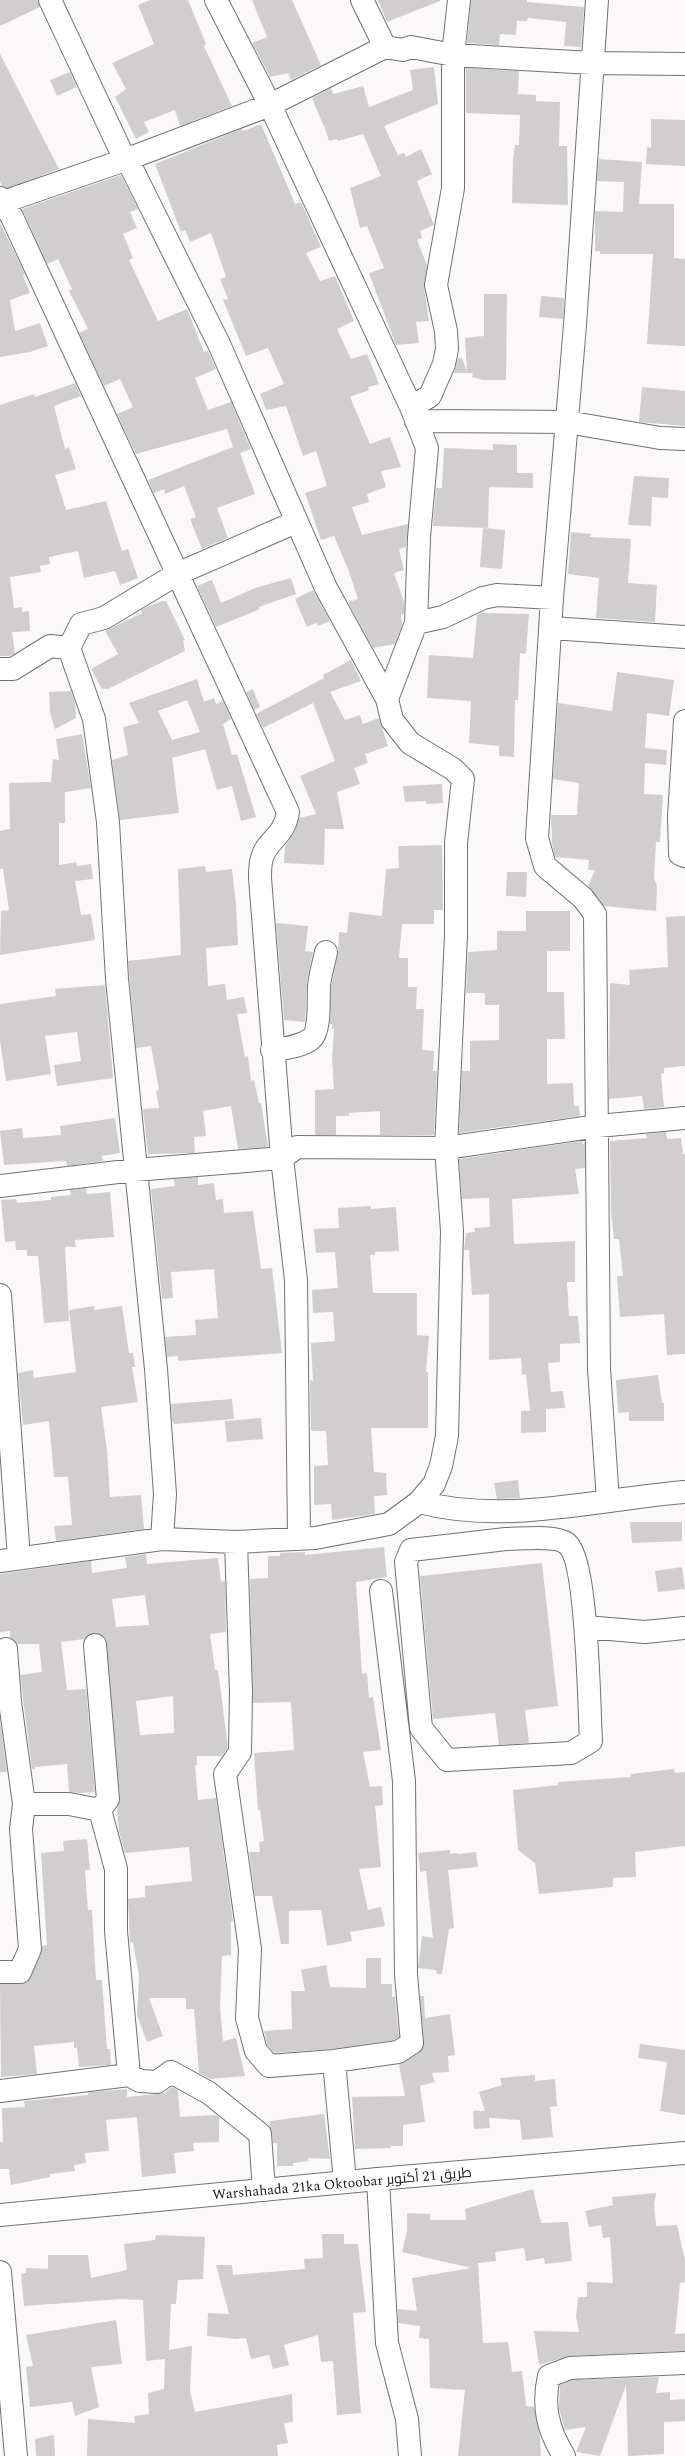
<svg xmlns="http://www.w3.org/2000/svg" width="685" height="2456" font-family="Spectral,Cairo,serif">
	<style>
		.building { fill: #d1ced0; fill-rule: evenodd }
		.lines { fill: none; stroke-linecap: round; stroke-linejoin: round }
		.minor-casing { stroke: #737072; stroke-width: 24 }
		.major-casing { stroke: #737072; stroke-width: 24 }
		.minor { stroke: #fff; stroke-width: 22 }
		.major { stroke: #fff; stroke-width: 22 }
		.labels { text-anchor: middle; stroke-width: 3; stroke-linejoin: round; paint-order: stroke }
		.street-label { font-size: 14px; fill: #1b1a1a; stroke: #fff }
	</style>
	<rect width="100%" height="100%" fill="#fbf8fa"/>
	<!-- building -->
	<path class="building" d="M0,0H38L40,7L0,26Z
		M150,0H188L206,44L204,46L232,106L180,126L175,110L144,122L149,132L136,139L115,97L126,89L112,63L154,44L138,5Z
		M252,0H292L321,65L291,80L288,73L270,77L252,43L267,37Z
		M378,0H440V1L387,22Z
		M471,0H527V2L584,7L581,47L564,46L566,22L528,18L527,21H517L516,35L500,34L499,45L467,43Z
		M0,54L59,169L7,188L2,186L0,182Z
		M434,67L438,104L384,126L398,155L404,153L406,157L421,149L432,174L417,181L434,225L420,231L422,238L417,240L427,265L424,287L429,321L416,322L419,343L396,345L369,273L384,268L367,226L360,228L350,188L381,176L363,134L338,141L337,139L329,141L324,125H323L312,98L331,88L333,94L363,86L369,107L413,90L410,70Z
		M466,68L519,71L518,94L536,95V101L560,102L559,146H567L568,205L512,203L513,158L515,145H519L520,115L466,113Z
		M70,72L77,87L57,96L50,80Z
		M651,119L685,120V166L646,164L647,147L651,148Z
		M261,124L295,204L301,202L321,247L306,253L320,281L335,276L354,321L337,329L351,359L367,354L379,384L368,387L369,390L350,397L370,444L390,437L401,467L381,471L386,487L367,494L369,502L352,507L362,535L408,524L406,547L399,549L404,570L394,573L404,602V614H401L402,625L395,644L373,648L348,602L358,599L348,569L334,536L321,540L305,493L327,486L316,451L303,456L286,406L266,410L260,394L284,384L268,348L246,356L223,300L228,299L220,279L226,277L211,233L190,242L185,230L181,232L155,164L242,129L243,131Z
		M599,159L642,162L639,204H674V258L685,259V346L647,344L653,254H600V251H595V211L623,212L624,182L597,181Z
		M121,175L138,209L130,212L137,228L123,234L133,258L129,260L158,321L187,309L204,352L208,351L216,369L195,378L208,410L231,402L251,449L240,453L255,494L217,508L228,538L202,549L190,519L196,517L184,486L165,494L164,489L154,493L148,480L233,447L227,429L136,454L117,414L133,407L120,379L104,386L79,333L88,329L69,291L72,289L58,259L47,264L22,209Z
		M0,223L25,274L23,276L30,293L10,300L15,331L40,323L48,346L30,352L0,357Z
		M484,294H507L506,380H483L472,377L473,373H454L458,358H462L467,371L465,338L484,336Z
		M541,296L564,298L563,319L539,317Z
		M75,383L81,396L54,406L65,449L69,447L76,469L55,475L66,510L106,501L122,551L128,549L138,578L120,585L115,571L84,578L78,551L49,557L50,564L40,566L41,572L10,577L14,608L22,607V612L29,611L30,631L12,632L15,653L9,656H0V405L34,394L35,397Z
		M642,387L685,391V426L639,422Z
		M493,444L517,445V473H533V488L489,487L488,528L433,526L436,488H442L444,448L493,450Z
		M634,476L669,478L668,498L652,497L651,526L628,525Z
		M483,528L505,530L502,569L480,567Z
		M571,532L591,534L590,537L631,539L628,583L657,585L655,622L596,618L599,578L568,574Z
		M291,578L296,594L259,607L260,609L216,627L197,586L212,580L221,603L255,588Z
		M313,590L330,621L318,626L316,623L307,627L295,599Z
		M162,601H166L185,640L183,641L185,651L108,689H102L91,669L118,654L105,631L142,613L141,610L145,608Z
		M481,613L529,614L526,654L520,653L518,700H515L514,757L499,756V746L469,743L471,701L427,698L429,655L473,658L477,615Z
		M351,660L361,681L330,692L345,720L360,715L363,724L379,718L388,746L365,754L368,763L354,768L360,784L337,792L344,829H325L324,865L284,863L285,847L294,833L299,818L316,814L300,776L335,761L313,703L263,728L256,714L324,678L323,675Z
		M617,672L674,680L669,716L647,713L645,748L667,750L666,765L645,763L644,794L663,795L660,842H656L654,878L657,886L656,911L604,906L588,886L595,870H588L589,860L555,857L552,844L551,815H577L579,783L553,779L558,703L612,711Z
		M197,679L204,702L214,698L216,704L223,701L231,719L223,724L232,755L237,754L256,817L241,821L232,786L217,790L205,749L172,758L179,813L120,820L112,760L128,755L123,727L139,723L129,703ZM187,700L200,732L172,740L158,711Z
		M253,689L260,707L254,710L246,692Z
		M71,691L75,702L76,718L55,729L50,713L49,692Z
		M82,734L91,788L65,792V823H59V865L76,862L77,866L91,864L93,879L75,881L81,915L91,914L95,940L0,955L1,911L9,910L3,869H0V831L10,829L9,783L51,782L53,759L59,760L56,739Z
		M442,784L443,803L426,804V801L405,802L403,786Z
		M442,845L443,910H434V924H402L399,958H408V987H417L416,1009H424L422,1050L434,1051L433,1071H437L434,1135H380V1111L349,1113V1116H336V1135H315V1090L334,1089L332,1058L334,1029H332V1024H330L331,987L338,954L339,932L347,933L349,912L382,916L386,869L399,868L398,846Z
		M205,866L206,872L232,869L236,904L238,945L206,948L208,986L225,984L227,1000L244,997L247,1013L237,1014L245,1057L248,1056L251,1081L254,1080L259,1103H261L268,1147L238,1149L231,1106L203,1111L206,1136L194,1137L195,1153L148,1154L143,1109L159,1108L156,1091L159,1090L151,1046L136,1048L128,961L181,955L178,869Z
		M507,872H527L526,897L506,896Z
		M526,911H570V951H547V992H564L565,1039H547V1084L573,1083L574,1106H579L580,1116L459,1133L462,1071H470V1041L499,1040V1005H485V993H466L468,952L497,950V931H526Z
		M685,916V1066L664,1068V1073L661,1074L664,1107L644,1109L642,1096L609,1099L610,983L630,985L629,970L668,967L666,917Z
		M276,923L308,926L305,951L313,952L307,980L305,1022L284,1020Z
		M105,985L113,1078L57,1086L54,1065L81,1061L77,1032L45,1036L51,1074L6,1081L0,1041V1004L56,996L55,989Z
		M115,1118L120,1153L102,1156L103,1161L67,1166L66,1161L4,1165L0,1131L22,1128L23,1138L61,1135L60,1126Z
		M666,1132L667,1139L681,1138L683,1154H685V1354L667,1355L664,1314L620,1317L617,1276H623L619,1239H614L611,1212L610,1141L647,1138L646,1134Z
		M582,1141V1144L585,1143V1168L575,1169L579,1194L512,1199L514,1244L575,1241V1282H567L569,1316H578L580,1343L560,1344V1362L548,1363L551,1392L563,1391L565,1408L546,1409V1432L521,1433V1411H530L526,1374L522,1375L521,1358L489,1360V1294L472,1295L469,1250H464L466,1233L475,1232L474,1228L490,1227L489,1198L462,1199L459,1159Z
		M198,1177V1185L214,1183L216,1200L223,1199L224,1213L253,1211L261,1269L272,1268L282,1353L178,1361V1356L167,1357L165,1337L196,1335L195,1320L218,1318L214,1269L171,1272L173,1298L162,1299L151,1189L175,1186L174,1179Z
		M86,1188L87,1194L110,1192L114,1237L75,1240L76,1247H65L69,1321L44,1323L38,1256H27V1250H16L15,1241L5,1242L1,1200L16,1199L17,1203L51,1200V1197L71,1195L70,1190Z
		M371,1206V1209L396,1207L399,1251L375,1252V1255H370L373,1293H417V1335L429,1336L426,1372H428V1428H371L374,1472L386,1473L387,1495L374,1496L375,1514L332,1520L331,1504L314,1505V1466L328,1465L326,1431H311L310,1380L313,1381L311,1343L335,1341L333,1312L313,1313L312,1290L338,1288L335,1252L316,1253L314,1229L339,1228L338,1208Z
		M94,1306V1310L122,1306L129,1353H133L135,1367H132L138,1402L101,1407L107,1450L110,1497L141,1495L144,1529L56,1541L54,1526L72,1525L68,1477H54L49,1421L23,1425L18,1373L33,1370L34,1378L76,1372L69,1310Z
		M658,1375L662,1403H664V1421H629V1412L618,1413L616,1380Z
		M232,1399L234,1419L174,1424L172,1420L171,1404Z
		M261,1418L263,1439L227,1442L225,1421Z
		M518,1480L520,1498L497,1499L494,1483Z
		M630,1522H682V1541L632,1543Z
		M384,1547L387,1577L356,1582L362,1674L367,1673L369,1698L373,1697L381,1750L363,1752L370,1787L382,1786L383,1805L375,1806L381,1867L359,1869L368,1910L381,1907L385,1926L350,1932L352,1941L327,1946L321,1910L289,1911V1944H281L272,1896H255L249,1852H260L259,1842L264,1841L260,1810H258L254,1753L294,1750L291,1702L253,1703L250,1579L268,1578V1556H280V1553L305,1552V1555Z
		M146,1554L147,1564L218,1558L221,1582L225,1581L226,1632L210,1634L215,1670H218L228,1748L222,1756H197V1765H195L198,1800L216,1798L233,1921H231V1955L222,1956L220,2007L223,2041L236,2038L245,2076L210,2079L199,2073L194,2009H186V1998H149L163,2036L147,2042L137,2015L139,1976L133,1942H130L128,1899L145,1897V1886L192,1881L189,1847L125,1853L119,1832L117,1808L120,1798L105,1638L94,1633L84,1639L61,1642L67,1690L86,1689L95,1792L80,1793L69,1792L67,1764L35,1767V1769H32L20,1675L42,1672L39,1644H17L10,1637V1631L0,1632V1574L91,1561L92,1573L127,1568L125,1557ZM145,1595L149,1625L116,1627L112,1599ZM173,1696L174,1733L140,1735L136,1701Z
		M542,1563L558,1706L525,1710L529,1743L499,1745L495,1713L433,1719L420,1576Z
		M682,1567L685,1589L658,1592L655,1571Z
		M0,1721L7,1772H0Z
		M674,1769L675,1773L685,1772V1846L635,1852L636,1877L613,1878V1887L539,1894L535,1863L518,1850L513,1790L558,1785V1782L631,1777L630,1774Z
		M87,1839L90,1870H85L88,1910H92L96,1980H102L107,2049H110L111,2065L79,2067L77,2048H74V2042L34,2046L37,2074L1,2077L0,1984L27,1982L41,1954L42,1946L47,1945L41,1853L64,1851L63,1841Z
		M450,1850V1854L457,1853L458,1854L476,1852L478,1867L448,1870L454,1928L449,1929L442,1974H437L436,1970L418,1968L422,1936L433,1938L426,1871L420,1872L418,1853Z
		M366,1958H381V1984H392V1997H395L399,2037L394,2040L333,2049L274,2053L267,2045L264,2031L292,2029L291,1991H305L301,1970L326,1965L330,1987L366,1988Z
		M420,1996H424L425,2018L450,2014L455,2055L448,2056L449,2072L432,2073L435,2082L420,2086L425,2122L403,2125V2146H391V2148L355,2149L352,2097L405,2096L399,2065L419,2053L424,2042Z
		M640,2044L685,2050V2115L660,2111L667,2062L638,2058Z
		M535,2075V2081L555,2079L557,2106L550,2107L553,2137L522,2140L520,2120L489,2118L490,2128L474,2129L473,2111H485L479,2092L502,2085L500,2078Z
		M172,2087L178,2090L180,2117L216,2115L219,2117V2142L193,2143L194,2151L174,2153L176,2173L142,2177L137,2117L106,2120L109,2151L85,2153L86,2163L74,2165L75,2171L50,2174V2177L11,2185L9,2169H0V2142H3L2,2108L25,2107L24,2101L88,2095V2093L91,2092L127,2089V2097L157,2094L165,2093Z
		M324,2114L330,2159L308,2158L309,2161L293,2163V2166H277V2143H273L272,2133L269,2125L270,2121Z
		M533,2189L541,2223L568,2222L572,2261L545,2264L544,2258L526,2261L524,2248L495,2252L496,2261L478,2263L483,2343L508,2342L512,2372L522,2371L526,2406L534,2407L540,2435L541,2456H458L465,2390L430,2388L429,2339L419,2338L420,2326L398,2323V2309L417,2311L412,2278L471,2268L402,2252L407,2231V2213L430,2214V2220H466L465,2209Z
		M656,2193L654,2204L656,2226L677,2225L685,2260V2282L680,2283L675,2334L685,2333V2351L569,2356L539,2365L534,2331L579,2332L576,2317L578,2297H587V2282L613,2283L610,2237L603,2238L601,2225L589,2227L585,2211L613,2205L612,2197Z
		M322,2234H344V2244H358L366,2312L353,2313L361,2413L337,2415L333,2361L321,2362L318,2335L284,2345L289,2365L273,2369L269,2355L251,2359L246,2338L236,2339L207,2336L208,2313L229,2314L216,2265H232L233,2275L305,2269L304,2259L323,2258Z
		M156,2235L205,2237L203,2279L178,2280L176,2304H171L169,2350L192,2346L190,2391L195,2412L292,2394L293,2422L284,2423L288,2443L277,2445L278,2456H87L88,2419L135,2423L134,2416L149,2414L148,2393L164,2389L165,2359L146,2361L143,2300L121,2299L24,2306L21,2274L26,2273V2268L48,2269V2255H88L91,2278L127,2270L124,2244L155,2240Z
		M116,2320L122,2364L91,2367L99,2407L75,2416L72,2402L30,2407L26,2367L33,2366L26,2335Z
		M659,2377L656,2393L670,2392V2400L685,2399V2421L664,2422V2454L628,2456L626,2385L600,2456L576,2452L586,2427L565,2430L559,2408L560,2385L573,2380Z
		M54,2435L55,2456H36L35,2439Z"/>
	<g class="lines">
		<!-- minor casing -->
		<g class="minor-casing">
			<path id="minor" d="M216,0L270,105L411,407L427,448L419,537L416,623L387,699
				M362,0L385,47
				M597,0L575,325L552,598L537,838L545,866L583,898L595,914L599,1369L608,1501
				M0,198L12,217L288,812C284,838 267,839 262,858C260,864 260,872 260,878L282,1158L296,1280L299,1538
				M3,202L125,160L270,105L385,47L403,50L411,47L453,55L592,63L685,64
				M411,407L430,396L444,364L447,349L446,331L436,285L453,188V55L459,0
				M416,421L567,422L660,438L685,439
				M416,623L443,617L483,598L497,595L552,598
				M551,628L685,637
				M69,648L94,719L108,822L117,979L156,1369L165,1494L162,1539
				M0,669H13L50,646L69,648L81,624L104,618L177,574L296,522
				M685,721L679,816L680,854L685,856
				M272,1050C285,1048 300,1047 311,1039C321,1031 318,998 319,986C320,974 324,963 326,952
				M0,1186L135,1170L282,1158L297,1147L446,1148L598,1126L685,1118
				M0,1295L19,1558
				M419,1502C506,1525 598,1499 685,1492
				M506,1539C520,1539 555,1535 566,1543C588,1558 589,1709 591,1741L571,1753L447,1760L421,1728L406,1562L411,1550Z
				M236,1542L241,1692L240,1752L225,1774L250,1949L247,2018L256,2051L269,2066L334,2061L398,2052L412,2043L406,1975L404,1781L381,1591
				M0,1561L162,1539L236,1542L315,1538L389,1524L419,1502L434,1484L441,1466L447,1436L452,1231L446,1148L456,936V843L463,779L453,769L410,743L392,720L387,699L326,588L219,344L128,161L125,160L50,0
				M586,1627L645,1632L685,1628
				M95,1645L108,1799L100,1810
				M6,1649L10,1702L24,1804H69L100,1810L116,1869V1931L129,2075
				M0,1972H20L30,1949L21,1829L24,1804
				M334,2061L345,2182
				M0,2091L129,2075L140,2081L157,2082L171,2072L209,2093L260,2134L264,2190
				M378,2179L387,2343L407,2419L410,2456
				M0,2272L16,2456
				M564,2456C548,2430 542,2406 549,2376L570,2368L685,2363"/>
		</g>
		<!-- major casing -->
		<g class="major-casing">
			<path id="major" d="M0,2215L378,2179L685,2153"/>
		</g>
		<!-- minor -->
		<use href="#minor" class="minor"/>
		<!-- major -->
		<use href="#major" class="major"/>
	</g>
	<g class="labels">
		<!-- street labels -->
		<g class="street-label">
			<text transform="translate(342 2183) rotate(-5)" y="5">Warshahada 21ka Oktoobar طريق 21 أكتوبر</text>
		</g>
	</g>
</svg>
